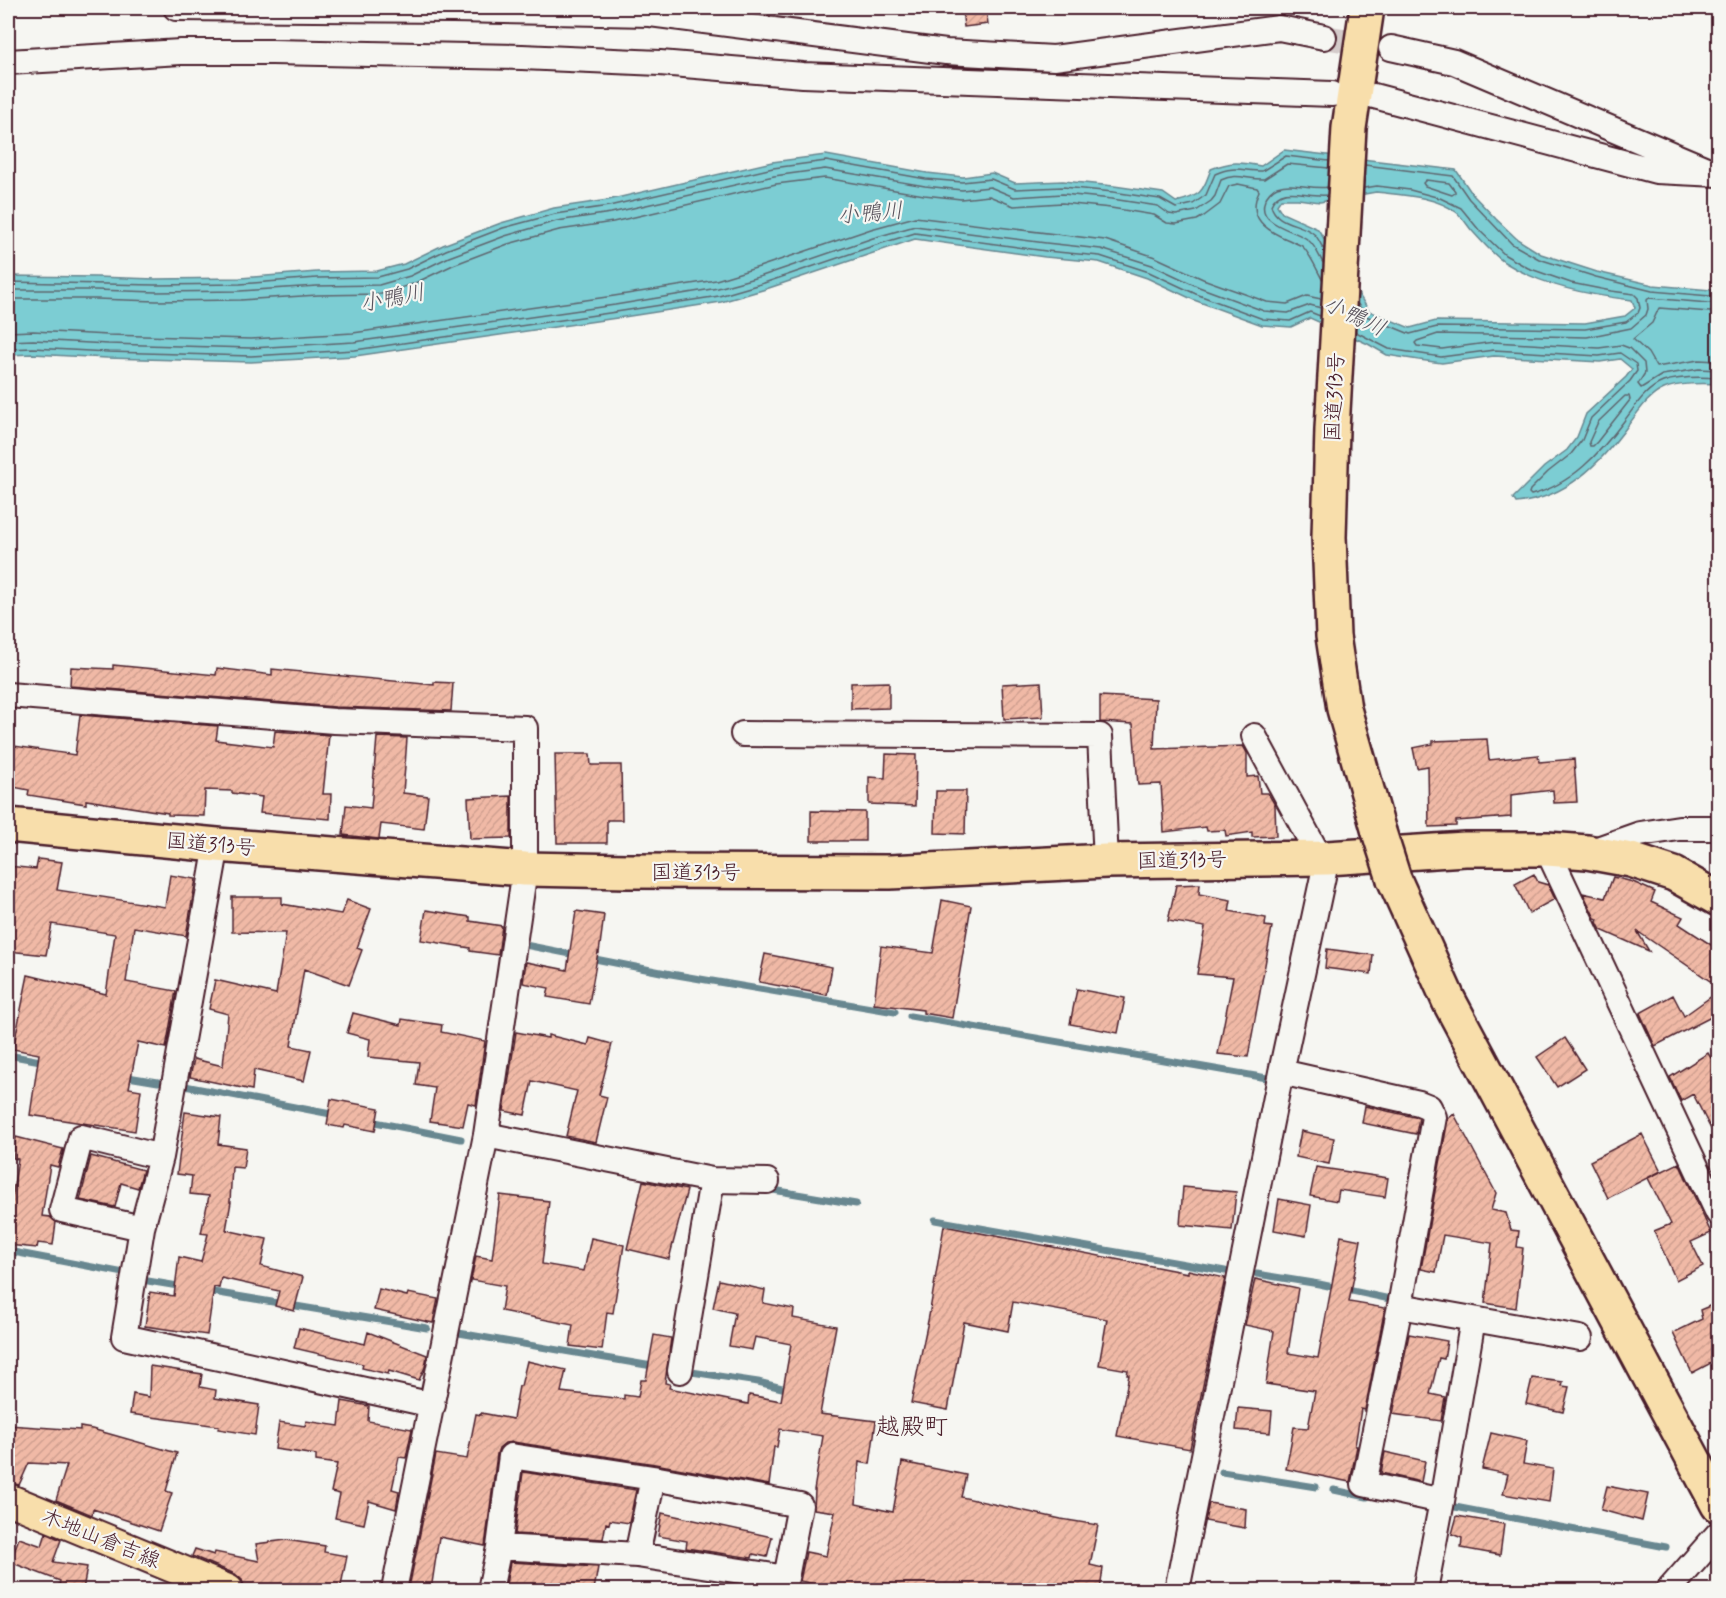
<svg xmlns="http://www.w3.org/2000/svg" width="1726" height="1598" font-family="Mynerve,'Klee One',sans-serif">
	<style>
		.water { fill: #7ccdd3; stroke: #688790; stroke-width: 1.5; fill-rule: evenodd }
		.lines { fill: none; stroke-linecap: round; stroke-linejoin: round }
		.shore { stroke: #5e656e; stroke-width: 1.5 }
		.stream { stroke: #688790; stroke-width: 7 }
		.building { fill: url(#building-hatch); stroke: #4a1f2b; stroke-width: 1.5 }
		.minor-tunnel { stroke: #d4cbca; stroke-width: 24; stroke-dasharray: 24 12; stroke-linecap: butt }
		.minor-casing { stroke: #4a1f2b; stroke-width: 28 }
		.major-casing { stroke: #4a1f2b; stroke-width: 34 }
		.highway-casing { stroke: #4a1f2b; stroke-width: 38 }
		.minor { stroke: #f6f6f2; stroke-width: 24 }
		.major { stroke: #f8deab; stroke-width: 30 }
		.highway { stroke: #f8deab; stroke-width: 33 }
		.highway-bridge-casing { stroke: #4a1f2b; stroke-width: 38; stroke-linecap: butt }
		.highway-bridge { stroke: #f8deab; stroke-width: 33 }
		.labels { text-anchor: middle; stroke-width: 4.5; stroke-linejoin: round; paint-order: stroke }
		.street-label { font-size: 21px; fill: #4a1f2b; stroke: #f6f6f2 }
		.water-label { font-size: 22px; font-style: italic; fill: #59535d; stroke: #f6f6f2 }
		.quarter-label { font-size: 24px; fill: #4a1f2b; stroke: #f6f6f2 }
	</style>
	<defs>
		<pattern id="building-hatch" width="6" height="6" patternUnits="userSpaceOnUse" patternTransform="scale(1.5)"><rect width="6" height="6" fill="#f0b9a6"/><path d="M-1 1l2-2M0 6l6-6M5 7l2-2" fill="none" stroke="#cf9f8f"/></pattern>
	</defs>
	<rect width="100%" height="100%" fill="#f6f6f2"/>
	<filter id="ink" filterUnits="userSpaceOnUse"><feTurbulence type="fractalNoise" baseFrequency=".0167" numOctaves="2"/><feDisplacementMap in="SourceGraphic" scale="12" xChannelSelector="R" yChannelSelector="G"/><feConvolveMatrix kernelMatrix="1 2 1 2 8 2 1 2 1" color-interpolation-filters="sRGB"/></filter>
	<g filter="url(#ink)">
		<!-- water -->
		<path class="water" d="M1284,150L1456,170L1473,195L1496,219L1517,239L1541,254L1597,272L1653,285L1711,290L1718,289V384C1704,383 1677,383 1664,389C1648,396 1639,411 1629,424C1600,464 1567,498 1516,503L1513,498L1544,467L1567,450L1577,437L1586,414L1626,377L1632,369L1620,359L1600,362L1494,356L1442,363L1419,360L1387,355L1368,344L1310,318L1291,327L1262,325L1194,300L1147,278L1099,262L1045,257L915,239L766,289L721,302L617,318L355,356L251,362L107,358L33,354L8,355V276L97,277L155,279L240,278L317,272L377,271L404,264L443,245L501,223L554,208L608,200L772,162L826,155L927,173L963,177L992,173L1015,183L1063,181L1114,186L1163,193L1176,202C1201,196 1202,193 1211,169C1231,161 1240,162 1261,166ZM1376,192C1402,195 1434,196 1456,212C1463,217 1468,227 1474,233C1483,243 1494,255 1504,262C1542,286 1588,295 1632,300L1635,308L1625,316L1585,323L1436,321L1410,328L1369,311L1318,229L1282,213L1277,205L1281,199H1298L1320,202Z"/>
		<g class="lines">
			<!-- shore -->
			<path class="shore" d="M1365,165L1453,176L1469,199L1512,244L1539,259L1596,277L1652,291L1710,296L1718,295
				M1426,180L1449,183L1455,191V193L1452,195L1425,186L1423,183Z
				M1324,250C1321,245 1318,237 1314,234C1300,222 1276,225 1271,205C1281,182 1308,198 1327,195
				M1323,263C1319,256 1315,245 1308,240C1297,230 1255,225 1265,200C1267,195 1272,189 1277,187C1294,181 1311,190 1328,187
				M8,282L155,285L240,284L317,278L378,277L407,269L446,250L503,228L555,214L609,206L773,168L826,161L926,179L962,182L991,179L1015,189L1063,187L1113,192L1160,199L1176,208L1193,204L1206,195L1215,174C1234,165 1243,171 1262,171L1286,156L1329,161
				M8,290H96L156,292L240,291L317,286L379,285L410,276L449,257L505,236L557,221L611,213L774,176L825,169L925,186L962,190L990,187L1014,197L1063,194L1112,199L1158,206L1169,214L1176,215L1196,211L1211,201L1215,196L1221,180C1237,172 1248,180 1264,179L1287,164L1329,168
				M8,299H96L156,301L241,300L318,295L381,294L413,284L453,265L508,244L559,230L613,222L776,184L825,178L924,195L961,199L989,196L1014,206L1062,203L1111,208L1154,215L1167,223L1176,224L1197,220L1204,216L1220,204L1229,186L1238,184L1257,188L1259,191C1246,218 1267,231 1289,240C1293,242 1298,244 1302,246C1309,252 1317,270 1322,279
				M1718,302L1709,303L1649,298L1647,300L1648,309L1646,315L1631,328L1587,337L1438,334L1417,341L1415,343L1417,346L1442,349L1494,342L1599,348L1621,345L1629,348L1644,363L1645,373L1638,384L1641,388L1662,375L1699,369L1718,370
				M1357,303L1366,316L1410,334L1437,327L1585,329L1626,322L1638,313L1640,308L1638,298L1634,294L1611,291L1571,283L1528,268L1505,255L1479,230L1461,208L1440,198L1410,190L1377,186L1364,188
				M1718,311L1710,312L1659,308L1652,323L1633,339L1648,353L1656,367L1699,360L1718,361
				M8,332L33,331L108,335L251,339L353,333L614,296L716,280L759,267L871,229L915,217L1105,240L1155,257L1203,279L1267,302L1287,304L1307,296L1321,299
				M1356,332L1389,349L1441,357L1494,350L1599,356L1620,353L1636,364L1637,371L1630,381L1591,418L1582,440L1571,454L1548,472L1530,490L1529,493L1531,495C1571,485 1600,453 1624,421C1635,407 1645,389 1663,382C1678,377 1703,377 1718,378
				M8,341L33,340L108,344L251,348L354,342L615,305L718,288L762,276L873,238L915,226L1046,243L1101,249L1152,265L1199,287L1264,311L1288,313L1310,305L1321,308
				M8,349L33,348L108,352L251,356L355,350L616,312L719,296L764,283L876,245L915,233L1046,251L1100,256L1149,272L1196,294L1263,319L1290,321L1310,312L1320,316
				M1625,396H1629L1630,400L1597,442L1593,446H1590L1589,442L1598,422Z"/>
			<!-- stream -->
			<path class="stream" d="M520,944L576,955
				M590,958L671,974L895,1012
				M910,1016L1267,1078
				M8,1055L46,1062
				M122,1076L158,1082
				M185,1086L336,1115
				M370,1121L461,1139
				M767,1189L856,1204
				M935,1220L1225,1271
				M8,1251L124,1273
				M1257,1274L1319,1284L1390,1299
				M148,1281L184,1287
				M207,1291L427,1328
				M453,1332L658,1367
				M685,1371L758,1382L790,1390
				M1222,1472L1316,1487
				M1334,1490L1367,1497
				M1455,1507L1666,1547"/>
		</g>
		<!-- building -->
		<path class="building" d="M962,8H986L988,24L964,27Z
			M113,665L216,675L217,668L272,675V669L434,685V682L453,683L451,711L335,707L70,686L71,667L113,669Z
			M889,682V708L851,709V683Z
			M1041,682L1043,717L1004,719L1002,684Z
			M1100,696L1156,699L1154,749L1243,746L1247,753V777L1258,776L1260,793H1268L1275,805L1276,836L1252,837V832L1226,836L1225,830L1207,831L1206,827L1164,832L1161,784L1138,785L1133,724L1100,722Z
			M80,715L218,726L216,740L273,747L275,731L329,735L323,794H331L330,819L260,813L262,797L232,793V791L205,790L204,816L168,815V813L86,800V804L28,795L29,790L8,786V745L75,755Z
			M377,737L407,738L403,793L428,796L424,829L381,824L379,839L343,835L346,805L371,808Z
			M1487,739L1489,760L1538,755L1539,762L1574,759L1577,802L1554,803L1553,790L1511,795V817L1456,821V826L1429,827L1428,766L1417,768L1413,748L1433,744V741Z
			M555,754H590L591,765H621L622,820H607V843H557Z
			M886,754L916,755L915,806L869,804V777L885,778Z
			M936,791H966L965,834L935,833Z
			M511,796V838L470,839L468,798Z
			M811,811L865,812V841H811Z
			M38,859L62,862L57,890L165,907L170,875L196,879L186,936L134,927L126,982L176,991L166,1048L138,1042L129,1088L141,1090L135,1131L30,1115L39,1054L13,1049L28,975L106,994L115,934L52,924L46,955L8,951V866L36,869Z
			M1534,874L1538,882L1548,885L1555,899L1529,913L1515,884Z
			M1613,877L1633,882L1655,892L1651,902L1683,917L1679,924L1719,950V987L1637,931L1649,951L1601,930L1597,922L1598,919L1595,918L1583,893L1605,898Z
			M1200,884L1199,894L1231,900L1229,911L1266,918L1265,926L1272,927L1248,1057L1218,1054L1233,977L1197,974L1205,927L1168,921L1176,885Z
			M232,897H282V904L341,914L347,900L371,909L357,948L362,950L349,985L304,969L291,1046L311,1050L304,1081L254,1070L252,1090L190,1077L194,1059L223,1066L228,1014L209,1009L215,980L276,994L286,933L232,932Z
			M942,900L971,906L952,1018L923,1013V1010L874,1004L881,946L933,953Z
			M426,910L470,917V921L502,926L498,955L470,951V948L421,940Z
			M576,911L604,915L599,953L598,952L589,1004L547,997L549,988L523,983L526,962L567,970Z
			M1327,949L1373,955L1371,974L1325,968Z
			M765,954L832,967L827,995L759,982Z
			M1077,989L1125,998L1118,1033L1070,1024Z
			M1719,991V1013L1655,1046L1640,1013L1673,995L1684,1016Z
			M353,1013L401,1025L402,1019L442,1025L441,1032L485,1041L476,1105L468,1103L463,1126L430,1121L435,1088L416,1085L419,1062L368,1057L370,1039L347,1033Z
			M516,1032L548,1038V1035L588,1045L590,1038L612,1044L599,1095L607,1097L596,1142L566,1136L577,1091L532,1081L525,1115L504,1111Z
			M1565,1038L1585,1069L1557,1087L1537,1057Z
			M1708,1053L1711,1058L1719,1054V1145L1693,1094L1681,1101L1670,1077Z
			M331,1099L379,1108L375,1131L345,1125L344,1128L327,1125Z
			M1365,1106L1419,1118L1416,1134L1362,1123Z
			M185,1112L221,1117L218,1144L246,1148L243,1168L232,1167L230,1202H231L226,1230L267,1239L261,1266L303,1277L294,1311L275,1306L279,1291L221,1278L219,1288L214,1287L207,1335L145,1326L150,1292L174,1296L179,1257L201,1262L208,1234L201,1233L209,1196L190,1194L192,1176L177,1174Z
			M1454,1114L1496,1193L1491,1210L1506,1213L1511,1230L1519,1231L1517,1247L1523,1248L1516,1308L1485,1303L1492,1243L1443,1235L1436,1272L1421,1269L1448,1119Z
			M1301,1131L1334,1138L1329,1164L1296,1157Z
			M1642,1134L1661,1171L1608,1198L1590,1161Z
			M16,1137L63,1149L58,1167L50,1165L42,1216L50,1217L56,1222L53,1245L38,1243L37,1248L8,1245V1204L11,1205L18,1159L13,1158Z
			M91,1156L143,1170L138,1188L121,1183L115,1207L80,1200Z
			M1679,1163L1711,1233L1691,1242L1703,1266L1676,1280L1654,1231L1671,1224L1648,1178Z
			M1316,1167L1388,1178L1385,1197L1339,1190L1337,1201L1310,1196Z
			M643,1181L687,1190L669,1259L627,1249Z
			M1183,1187L1236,1192L1232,1230L1180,1225Z
			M500,1195L549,1201L542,1264L584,1271L591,1238L624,1245L613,1313L607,1312L602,1350L570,1346L573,1325L501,1311L505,1286L471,1280L476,1256L492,1259Z
			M1279,1199L1311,1205L1306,1236L1274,1230Z
			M944,1226L1141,1264L1188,1273V1270L1225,1278L1190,1449L1117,1436L1129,1375H1127L1128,1370L1099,1365L1107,1319L1013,1302L1008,1331L964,1322L948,1410L911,1403L929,1316Z
			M1341,1236L1361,1240L1349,1302L1385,1308L1365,1410L1361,1409L1355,1446H1357L1350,1482L1286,1469L1294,1427L1308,1428L1315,1391L1266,1384L1274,1331L1245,1325L1255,1279L1298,1288L1288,1353L1318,1358Z
			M719,1280L765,1290L763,1303L794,1309L793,1318L836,1326L820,1414L876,1421L870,1464L859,1462L856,1504L893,1512L902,1462L966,1475L961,1497L1061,1519L1098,1525L1090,1565L1103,1568L1100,1590H984L966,1587V1590H817L818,1585L800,1581L806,1552L826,1556L835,1512L814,1509L815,1490H814L823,1436L780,1429L777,1447H774L769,1485L655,1464L513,1442L505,1443L499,1448L497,1454L485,1546L439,1537L431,1590L409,1588L436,1454L467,1459L476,1414L481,1415V1413L513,1419L519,1386H521L527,1361L566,1370L561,1392L624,1399V1395L638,1397L641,1380H646L654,1335L671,1338L665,1383L670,1384L669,1388L748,1404L749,1395L781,1401L791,1344L755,1337L752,1350L729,1346L735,1313L713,1308Z
			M379,1289L407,1296L408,1293L438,1299L433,1323L374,1310Z
			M1719,1302V1358H1711L1713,1362L1692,1373L1673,1333L1702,1319L1700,1310Z
			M299,1328L365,1344L368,1332L427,1355L425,1367L419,1380L389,1371L388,1374L362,1368L363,1364L294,1348Z
			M1409,1334L1447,1341L1444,1359L1439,1358L1430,1394L1445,1397L1441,1421L1393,1414Z
			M150,1366L202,1374L200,1387L216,1390L215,1398L259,1405L255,1435L218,1429L219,1426L130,1414L133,1394L149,1397Z
			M1532,1378L1563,1382L1562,1386L1569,1387L1563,1412L1526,1404Z
			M342,1401L369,1406L368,1421L412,1429L406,1458L399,1457L392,1489L399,1491L396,1509L369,1501L364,1524L335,1518L340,1494L331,1492L337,1464L316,1461V1455L275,1449L279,1422L305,1426L306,1421L339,1426Z
			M1238,1408L1272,1411L1270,1433L1236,1430Z
			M8,1425L80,1430V1427L92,1429L177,1453L166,1491L172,1493L159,1531L93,1509L92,1515L56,1500L67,1465L29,1463L19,1485L8,1482Z
			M1491,1433L1527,1441L1523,1464L1553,1469L1549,1502L1503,1494L1508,1474L1482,1469Z
			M1385,1452L1425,1461L1421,1482L1381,1473Z
			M523,1472L636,1490L629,1523L610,1520L609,1524L606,1523L603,1539L515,1534Z
			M1607,1486L1648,1494L1642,1521L1601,1510Z
			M1209,1503L1246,1509L1245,1528L1205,1521Z
			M662,1513L772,1537L767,1557L753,1554L752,1558L686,1548L687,1541L658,1536Z
			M1457,1516L1504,1524L1500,1555L1461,1548L1462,1538L1452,1534Z
			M46,1533L61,1540L53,1562L87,1567L83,1590H58L60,1581L10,1562L19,1538L42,1546Z
			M286,1540L325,1546L324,1552L347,1556L340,1590H245L242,1580L235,1574L192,1556L195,1549L214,1555L215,1552L259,1561L256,1544Z
			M510,1562L598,1567L594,1590H505Z"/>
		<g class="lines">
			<!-- minor-tunnel -->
			<path class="minor-tunnel" d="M1324,37L1378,46"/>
			<!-- minor casing -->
			<g class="minor-casing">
				<path id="minor" d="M176,8L453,10L650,14L946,52L1054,58L1279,28L1324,37
					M1391,48L1454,62L1704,168
					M8,62L181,52H272L522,57L660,63L803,75L1332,94
					M1374,96L1656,171L1718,174
					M8,695L334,721L525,728V869L486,1135L394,1590
					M743,734L1100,736L1106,861
					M1254,736L1320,858
					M217,845L161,1157L142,1228L124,1337L433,1405
					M1547,849L1718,1213
					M1589,852L1640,834L1679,828H1718
					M1281,1072L1419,1103L1429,1107L1434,1117L1400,1306L1364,1484L1442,1501
					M486,1135L712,1180L767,1181
					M142,1228L62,1210L81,1137L161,1157
					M1400,1306L1580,1338
					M680,1371L712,1180
					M637,1555L653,1478
					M490,1590L499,1547L511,1456L653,1478L800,1505L786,1578L637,1555L499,1547
					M1177,1590L1281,1072L1327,858
					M1425,1590L1442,1501L1473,1319
					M1669,1590L1718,1534"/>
			</g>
			<!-- major casing -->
			<g class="major-casing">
				<path id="major" d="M8,1499L228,1590"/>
			</g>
			<!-- highway casing -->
			<g class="highway-casing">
				<path id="highway" d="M1367,8L1349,128L1332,429L1329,537L1333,636L1344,709L1379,832
					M8,825L217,845L525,869L628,871L890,872L1106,861L1327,858L1465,849H1547L1587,852L1631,860L1674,874L1718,899
					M1394,879L1449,1001L1718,1505"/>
			</g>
			<!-- minor -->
			<use href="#minor" class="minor"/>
			<!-- major -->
			<use href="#major" class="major"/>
			<!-- highway -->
			<use href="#highway" class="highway"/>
			<!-- highway-bridge casing -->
			<g class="highway-bridge-casing">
				<path id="highway-bridge" d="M1379,832L1394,879"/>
			</g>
			<!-- highway-bridge -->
			<use href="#highway-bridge" class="highway-bridge"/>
		</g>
	</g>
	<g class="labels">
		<!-- street labels -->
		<g class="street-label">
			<text transform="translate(1334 397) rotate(-87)" y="7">国道313号</text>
			<text transform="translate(211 844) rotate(5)" y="7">国道313号</text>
			<text transform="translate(1182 860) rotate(-1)" y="7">国道313号</text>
			<text x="696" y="879">国道313号</text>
			<text transform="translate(101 1538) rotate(22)" y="7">木地山倉吉線</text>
		</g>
		<!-- water labels -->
		<g class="water-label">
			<text transform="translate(870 212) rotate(-5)" y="8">小鴨川</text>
			<text transform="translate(392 297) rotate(-11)" y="8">小鴨川</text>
			<text transform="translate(1355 315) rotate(25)" y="8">小鴨川</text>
		</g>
		<!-- quarter labels -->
		<g class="quarter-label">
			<text x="912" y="1434">越殿町</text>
		</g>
	</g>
	<!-- margin -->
	<rect width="1726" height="1598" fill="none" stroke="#f6f6f2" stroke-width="30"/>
	<rect x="15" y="15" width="1696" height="1568" fill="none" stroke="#4a1f2b" stroke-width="2" filter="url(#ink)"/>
</svg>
